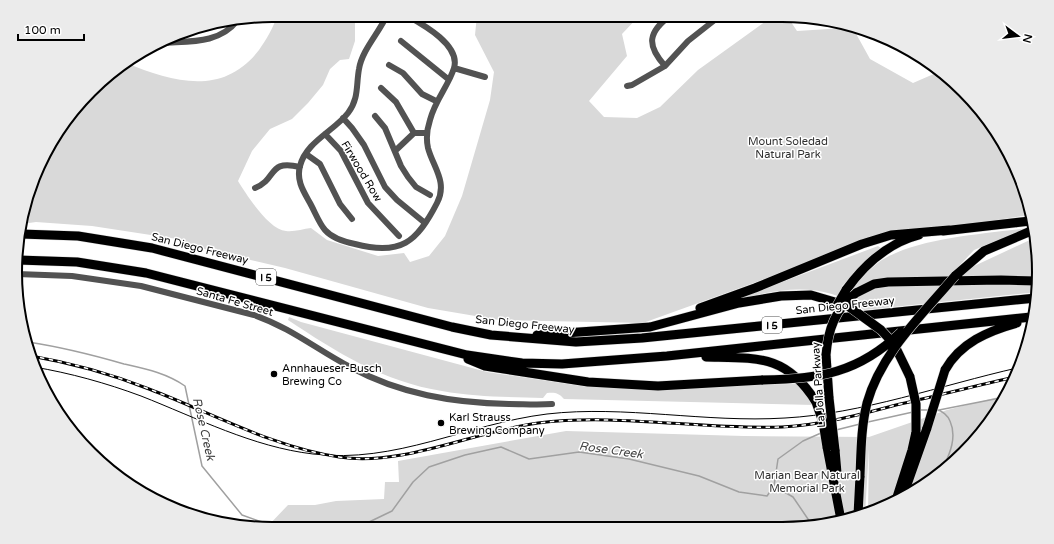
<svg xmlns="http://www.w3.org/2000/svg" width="1054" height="544" font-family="'Varela Round',sans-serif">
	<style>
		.green { fill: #d9d9d9 }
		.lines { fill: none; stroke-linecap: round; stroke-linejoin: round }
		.stream { stroke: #a0a0a0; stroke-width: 1.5 }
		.highway-casing { stroke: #dbdbdb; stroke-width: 10 }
		.minor { stroke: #525252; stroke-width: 6 }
		.highway { stroke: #000; stroke-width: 9 }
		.tram { stroke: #000; stroke-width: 1 }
		.rail-casing { stroke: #000; stroke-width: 3 }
		.rail { stroke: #fff; stroke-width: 1.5; stroke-dasharray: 4.5; stroke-linecap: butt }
		.highway-bridge-casing { stroke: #dbdbdb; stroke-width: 10; stroke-linecap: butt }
		.highway-bridge { stroke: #000; stroke-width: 9 }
		.poi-dot { fill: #000; stroke: #fff; stroke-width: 1.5 }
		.labels { text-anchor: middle; stroke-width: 3; stroke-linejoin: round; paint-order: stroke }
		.shield { fill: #fff; stroke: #4c4c4c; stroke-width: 1 }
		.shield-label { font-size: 10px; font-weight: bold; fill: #000 }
		.park-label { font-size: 11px; fill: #303030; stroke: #fff }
		.street-label { font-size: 11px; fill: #000; stroke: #fff }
		.poi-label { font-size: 11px; fill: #000; stroke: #fff; text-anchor: start }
		.water-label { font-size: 12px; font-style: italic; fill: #414141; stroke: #fff }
		.rim { fill: none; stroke: #000; stroke-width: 2 }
	</style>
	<rect width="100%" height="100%" fill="#fff"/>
	<!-- green -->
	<path class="green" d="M277,15H355V41L349,59L340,60L330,69L323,85L308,103L292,119L270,129L252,151L238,181C246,194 269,230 286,231C294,232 303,229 311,228L327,240L378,256L404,253L410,262L429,256L445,236L462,196L490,100L494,72L475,35L477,15H640L622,34L627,56L589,101L604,117L637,118L660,107L698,70L773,16H787L797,31L844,28L854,30L870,59L913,83L936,73L975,103L1025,190L1029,215L878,238L643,323L499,320L428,308L285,268L200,248L177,239L92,226L36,222L22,224L24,206L58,129L115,68L126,63C173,82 223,97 259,50C266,40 274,27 277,15Z
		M1028,228L974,250L960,265L972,267L1032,239L1037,279H889L866,291C917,277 985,284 1038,285V292L864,310C820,279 777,289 729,302L878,246L882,249L842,286L850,290C859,281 868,270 879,262C914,238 984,234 1028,228Z
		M289,317L301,322L487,372L588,387L798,384L814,405L564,399C559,393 555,392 547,393L543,398C510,397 475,397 442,391C384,382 336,352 288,320Z
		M1006,395C996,410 987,427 976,441C953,469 902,504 868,513L869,449L865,514L816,527L266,528L288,505H315L336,501L384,499L385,482H399L398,461L566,431L744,436L869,437L947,410Z"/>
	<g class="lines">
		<!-- stream -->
		<path class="stream" d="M28,342C61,347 93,355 124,364C146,369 166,373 185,386L202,466L242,515L278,528
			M920,410H928
			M936,410C942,410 948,416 950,421C958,439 948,457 941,473
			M939,410L1005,397
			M868,422L913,412
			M836,430L860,424
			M774,486L793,497L810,522L811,527
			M345,528L367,523L392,511L413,482L429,467L465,455L501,447L529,459L579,452L629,459L699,476L739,492L767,496L774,486L778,459L803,441L821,433"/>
		<!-- highway casing -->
		<g class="highway-casing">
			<path id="highway" d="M943,231L1030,221
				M21,234L78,236L152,248L452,327L491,335L576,342L642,338L1036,298
				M18,260L77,262L146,273L467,355L522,363L562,364L667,356L1031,317
				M955,276L984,251L1031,231
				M846,290C864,265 888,243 919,235
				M856,293L874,284L888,282L1001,280L1037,281
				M700,308L755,288L862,244L891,235L949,230
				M537,335L650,327L739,303L781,296L811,295L845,305
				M894,344L910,377
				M826,355L829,398
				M706,357C757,358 786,354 816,402
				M468,359L485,366L588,382L658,386L763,380
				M945,370C960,343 988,331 1017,323
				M827,447L841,520
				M835,450L837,473
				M903,496L927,428
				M896,500L912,450L916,432
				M858,515L860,476"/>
		</g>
		<!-- minor -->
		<path class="minor" d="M387,15C379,33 362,50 359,69C356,85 359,99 348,113C334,131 306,142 300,166C296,181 304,192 310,203C315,212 319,223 325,230C332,238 345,242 355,244C401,256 417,242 437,203C448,182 433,167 428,148C426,139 427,129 430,120C435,100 449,85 454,68C461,45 422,24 406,15
			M401,41L448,79
			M163,43C189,41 219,44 237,21
			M389,65L403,73L422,94L436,101
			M665,66C646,45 648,32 671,15
			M454,68L485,77
			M627,86L632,85L665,66L688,41L721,15
			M381,88L396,102L414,133
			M375,116L385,128L401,166L408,177L416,187L430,195
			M343,118L352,128L364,145L385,187L397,200L425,223
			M325,134L341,151L368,203L399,236
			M395,151L414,133H427
			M306,154L320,164L340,204L352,219
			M255,188C278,179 267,159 300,167
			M17,274L72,276L141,286L254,315C291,328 316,349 350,367C400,394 453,403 509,404C523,404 537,405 552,404"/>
		<!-- highway -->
		<use href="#highway" class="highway"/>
		<!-- tram -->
		<path class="tram" d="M34,367C70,373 106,383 141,396C197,418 253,447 313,454C396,464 466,424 547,414C625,405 705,423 785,418C861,414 942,385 1017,368"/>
		<!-- rail casing -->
		<g class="rail-casing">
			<path id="rail" d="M31,356C72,363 111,374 149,389C212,413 272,447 339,457C403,467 475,431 538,423C619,413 701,430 782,427C821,425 859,415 896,405C936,396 975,386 1015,377"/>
		</g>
		<!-- rail -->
		<use href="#rail" class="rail"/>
		<!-- highway-bridge casing -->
		<g class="highway-bridge-casing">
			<path id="highway-bridge" d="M848,306L881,330L894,344
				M836,307L846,290
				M826,355C828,330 835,309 856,293
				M910,377L916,404V432
				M763,380C819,379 859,373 901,332
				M829,398L835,450
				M816,402L823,422L827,447
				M927,428L945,370
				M860,476C861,452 861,427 867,403C881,353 922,315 955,276"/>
		</g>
		<!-- highway-bridge -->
		<use href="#highway-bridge" class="highway-bridge"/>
	</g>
	<!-- markers -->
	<g class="poi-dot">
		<circle cx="274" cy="374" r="4"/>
		<circle cx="441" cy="423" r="4"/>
	</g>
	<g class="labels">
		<!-- shield labels -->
		<g class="shield">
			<rect x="256" y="269" width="20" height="16" rx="3"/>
			<rect x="762" y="317" width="20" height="16" rx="3"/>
		</g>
		<g class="shield-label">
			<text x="266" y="281">I 5</text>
			<text x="772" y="329">I 5</text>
		</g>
		<!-- park labels -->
		<g class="park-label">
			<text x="788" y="145">Mount Soledad<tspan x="788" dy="13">Natural Park</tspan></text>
			<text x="807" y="479">Marian Bear Natural<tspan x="807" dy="13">Memorial Park</tspan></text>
		</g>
		<!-- street labels -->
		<g class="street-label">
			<text transform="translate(362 171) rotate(59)" y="4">Firwood Row</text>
			<text transform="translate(200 248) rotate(14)" y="4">San Diego Freeway</text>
			<text transform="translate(235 301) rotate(16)" y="4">Santa Fe Street</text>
			<text transform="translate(845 305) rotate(-6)" y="4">San Diego Freeway</text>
			<text transform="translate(525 324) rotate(6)" y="4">San Diego Freeway</text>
			<text transform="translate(818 385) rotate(-94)" y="4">La Jolla Parkway</text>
		</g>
		<!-- poi labels -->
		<g class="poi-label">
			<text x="282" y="372">Annhaueser-Busch<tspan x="282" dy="13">Brewing Co</tspan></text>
			<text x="449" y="421">Karl Strauss<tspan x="449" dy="13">Brewing Company</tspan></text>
		</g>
		<!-- water labels -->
		<g class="water-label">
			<text transform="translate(204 429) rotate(77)" y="4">Rose Creek</text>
			<text transform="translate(611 450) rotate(8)" y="4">Rose Creek</text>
		</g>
	</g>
	<!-- crop -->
	<path d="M0 0H1054V544H0ZM272 22H782A250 250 0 0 1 1032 272V272A250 250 0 0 1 782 522H272A250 250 0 0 1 22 272V272A250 250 0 0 1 272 22Z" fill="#ebebeb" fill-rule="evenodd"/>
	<path class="rim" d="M272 22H782A250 250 0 0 1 1032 272V272A250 250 0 0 1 782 522H272A250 250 0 0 1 22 272V272A250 250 0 0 1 272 22Z"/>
	<!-- north arrow -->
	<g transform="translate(1018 36) rotate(105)" stroke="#ffffff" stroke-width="3" paint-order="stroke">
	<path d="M0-3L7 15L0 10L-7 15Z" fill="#000000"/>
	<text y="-6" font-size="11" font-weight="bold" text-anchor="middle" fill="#000000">N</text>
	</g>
	<!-- scale -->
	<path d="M18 34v6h66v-6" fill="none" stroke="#000000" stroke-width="2"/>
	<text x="24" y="34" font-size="12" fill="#000000" stroke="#ffffff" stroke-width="3" paint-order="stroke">100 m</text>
</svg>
